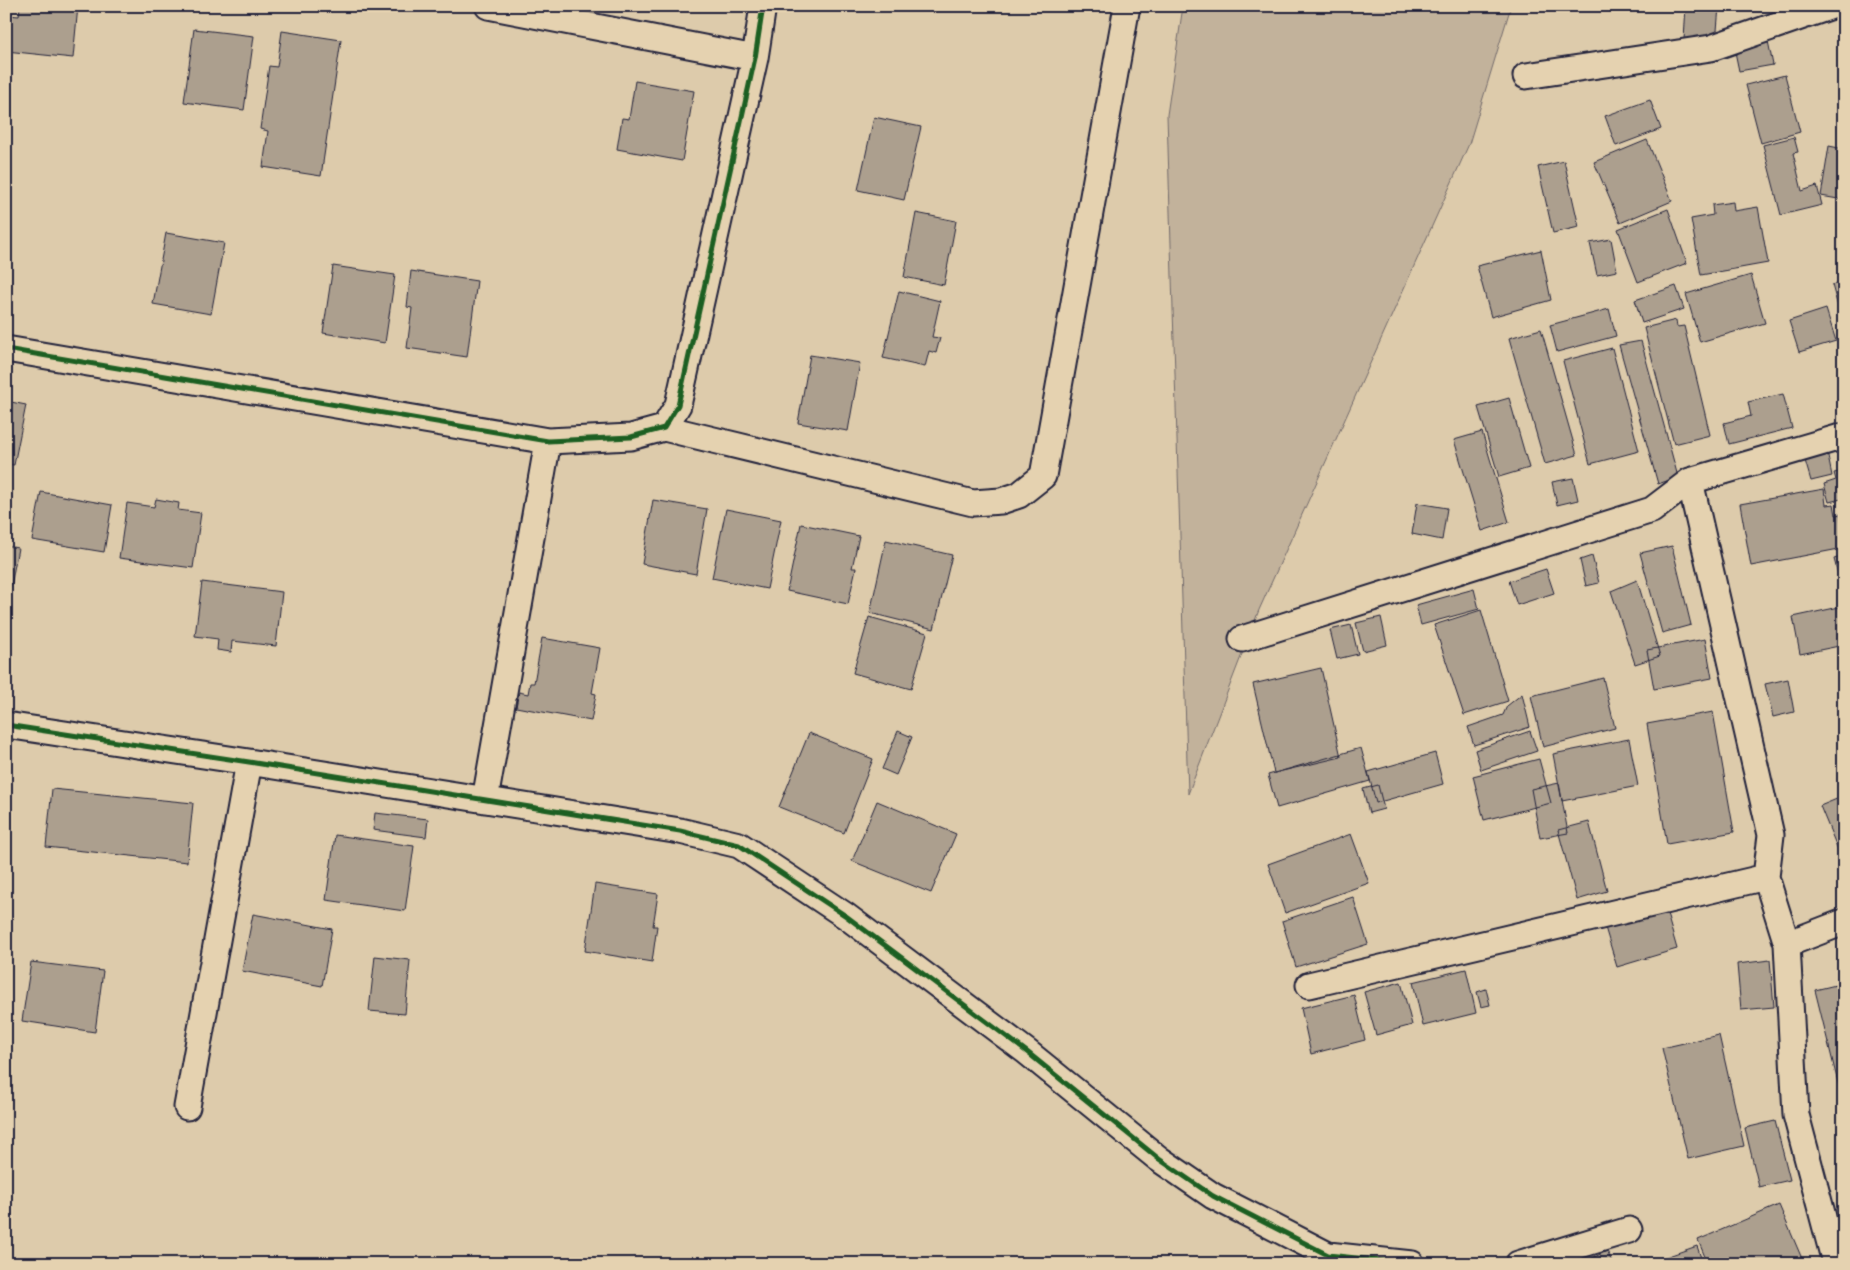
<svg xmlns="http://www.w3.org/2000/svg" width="1850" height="1270" font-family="'Shantell Sans',sans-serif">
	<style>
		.green { fill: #c2b29b; stroke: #726a6b }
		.building { fill: #ac9f8e; stroke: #22223b }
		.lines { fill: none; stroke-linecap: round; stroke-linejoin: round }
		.minor-casing { stroke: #22223b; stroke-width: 29 }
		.minor { stroke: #e5d2b0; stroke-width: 25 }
		.cycleway-casing { stroke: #e5d2b0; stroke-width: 8 }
		.cycleway { stroke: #1b5e20; stroke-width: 5 }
	</style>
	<rect width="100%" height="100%" fill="#ddcbab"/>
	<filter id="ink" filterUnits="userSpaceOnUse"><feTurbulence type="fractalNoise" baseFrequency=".02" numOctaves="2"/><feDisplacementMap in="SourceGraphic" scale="10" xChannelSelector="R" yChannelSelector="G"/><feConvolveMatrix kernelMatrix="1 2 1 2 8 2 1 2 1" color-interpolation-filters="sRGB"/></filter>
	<g filter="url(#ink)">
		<!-- green -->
		<path class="green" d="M1183,6H1511L1469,144L1259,610L1188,794L1167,115Z"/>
		<!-- building -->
		<path class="building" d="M20,6H78L73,58L6,51L8,15L19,16Z
			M1686,6H1719L1716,43L1684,40Z
			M194,29L254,36L244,110L184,102Z
			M282,31L341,40L321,176L263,167L268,131L260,129L269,66L277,67Z
			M1768,41L1773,65L1739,71L1734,47Z
			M1785,75L1800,132L1761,143L1746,85Z
			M635,81L694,91L682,161L617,149L622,118L629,119Z
			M1650,100L1661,129L1616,146L1605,116Z
			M874,117L921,127L904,200L858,190Z
			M1794,137L1798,152L1793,153L1802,191L1817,186L1822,205L1781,215L1763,145Z
			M1647,140L1672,201L1620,223L1594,162Z
			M1829,146L1844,149V200L1821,196Z
			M1564,161L1579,227L1553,233L1538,167Z
			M1733,202L1734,211L1758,207L1768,263L1701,275L1691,219L1713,215L1712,205Z
			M1668,209L1687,263L1638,282L1618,229Z
			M916,213L956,221L944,285L904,277Z
			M166,233L224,243L211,314L153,304Z
			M1611,239L1617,271L1597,275L1590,243Z
			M1541,250L1551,300L1491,317L1477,266Z
			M333,266L395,275L385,343L323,333Z
			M411,271L477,281L467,357L407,348L412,308L407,307Z
			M1751,275L1765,323L1700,342L1686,294Z
			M1844,282V329L1832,285Z
			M1676,286L1684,309L1642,323L1635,300Z
			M899,291L940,301L932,337L940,338L936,353L929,351L925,367L883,358Z
			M1609,309L1616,336L1557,352L1550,325Z
			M1826,309L1836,341L1799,352L1789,321Z
			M1676,320L1677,327L1684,326L1710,435L1674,444L1644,328Z
			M1541,329L1577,455L1545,464L1509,338Z
			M1641,341L1678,477L1658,484L1619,345Z
			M1612,348L1639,451L1590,464L1563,361Z
			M810,355L860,363L848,431L798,423Z
			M1783,394L1792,428L1729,444L1724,423L1751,416L1748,402Z
			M1509,398L1529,468L1499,477L1478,407Z
			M6,401L26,405L14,465L6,464Z
			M1482,432L1509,522L1482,531L1454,440Z
			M1827,451L1832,476L1811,481L1804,457Z
			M1844,471V511L1841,499L1829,502L1824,484L1836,480L1834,473Z
			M1573,478L1578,500L1557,505L1552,482Z
			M1824,489L1826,505L1834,504L1836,515L1840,514L1844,534V548L1751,566L1740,504Z
			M41,492L112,505L104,552L32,540Z
			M156,499L179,503L178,510L201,513L193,568L119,558L127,503L154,507Z
			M653,500L707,509L696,574L642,564Z
			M1417,503L1447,508L1442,540L1412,534Z
			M726,509L781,520L767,589L712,578Z
			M801,524L859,536L852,568H856L848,604L787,591Z
			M886,540L952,555L934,629L870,613Z
			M6,546L18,548L7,608H6Z
			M1672,546L1691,625L1662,633L1640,553Z
			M1592,556L1599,583L1586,586L1580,560Z
			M1844,556V597L1834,559Z
			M1546,569L1554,593L1517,605L1509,581Z
			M1637,580L1660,656L1635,664L1611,591Z
			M202,582L282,592L276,646L232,641L231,652L217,650L218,639L195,636Z
			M1474,589L1479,609L1421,625L1416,605Z
			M1844,606V645L1800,654L1793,617Z
			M1481,610L1508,701L1464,715L1434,625Z
			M869,617L927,633L911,689L853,673Z
			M1381,617L1387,645L1363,651L1356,623Z
			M1351,625L1358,654L1337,659L1330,630Z
			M542,638L600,648L592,693L596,694L591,721L516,707L519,692L528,694L530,683H534Z
			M1705,639L1712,678L1654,689L1647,650Z
			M1321,668L1341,757L1274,773L1253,684Z
			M1603,678L1615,728L1543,747L1531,696Z
			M1788,679L1794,712L1773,717L1765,684Z
			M1522,694L1530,727L1474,745L1468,727L1503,715L1507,706Z
			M1713,712L1734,832L1667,844L1647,724Z
			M898,731L912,737L896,775L882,769Z
			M1530,731L1537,751L1481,770L1475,750Z
			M809,733L873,759L844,833L779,807Z
			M1629,739L1638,786L1562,801L1553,754Z
			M1361,748L1370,781L1277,808L1268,775Z
			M1435,753L1443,784L1376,803L1368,772Z
			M1539,759L1551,803L1484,820L1473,776Z
			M1559,783L1568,833L1540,838L1531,789Z
			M1378,785L1384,809L1369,813L1363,789Z
			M52,789L193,803L187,862L46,847Z
			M1844,796V850L1839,852L1820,806Z
			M877,801L956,834L931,893L852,861Z
			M375,813L428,819L426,837L373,830Z
			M1589,822L1607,891L1577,900L1558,830Z
			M1351,834L1369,883L1285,913L1268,864Z
			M335,835L414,846L405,911L326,900Z
			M595,884L658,894L653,926H657L652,962L585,951Z
			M1353,897L1368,944L1296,967L1282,921Z
			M1665,907L1677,949L1617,967L1604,924Z
			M253,914L332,929L322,986L242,971Z
			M375,956L410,960L405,1014L369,1011Z
			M1770,960L1774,1007L1741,1010L1737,964Z
			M31,962L103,971L95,1032L22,1021Z
			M1466,969L1476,1013L1423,1026L1413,982Z
			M1401,982L1412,1025L1376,1035L1364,992Z
			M1844,983V1107L1815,990Z
			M1486,989L1490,1005L1481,1007L1477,992Z
			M1354,995L1365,1040L1311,1054L1301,1008Z
			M1719,1035L1744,1146L1688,1159L1662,1048Z
			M1775,1121L1790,1180L1759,1187L1745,1128Z
			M1779,1205L1803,1261L1796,1264H1708L1698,1240Z
			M1697,1246L1703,1264H1661L1660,1259Z
			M1607,1251L1613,1264H1580Z"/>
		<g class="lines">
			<!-- minor casing -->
			<g class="minor-casing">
				<path id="minor" d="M488,6L755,58
					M1526,76L1711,48L1832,6
					M6,349L548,441L631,437L664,428L678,405L755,58L763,6
					M664,428L973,503L1001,501L1019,495L1043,476L1127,6
					M1690,481L1771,835L1766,877L1787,944L1796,1115L1833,1255L1839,1264
					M1242,639L1652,510L1690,481L1844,436
					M6,725L249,762L680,831L739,845L846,916L1027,1052L1159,1159L1213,1196L1328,1255L1412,1264
					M485,800L548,441
					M1787,944L1844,922
					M1309,985L1766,877
					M187,1107L249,762
					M1518,1264L1629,1230"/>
			</g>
			<!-- minor -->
			<use href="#minor" class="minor"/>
			<!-- cycleway casing -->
			<g class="cycleway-casing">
				<path id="cycleway" d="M6,349L548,441L631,437L664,428L678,405L755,58L763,6
					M6,725L249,762L680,831L739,845L846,916L1027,1052L1159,1159L1213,1196L1328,1255L1412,1264"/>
			</g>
			<!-- cycleway -->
			<use href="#cycleway" class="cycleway"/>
		</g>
	</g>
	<!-- margin -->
	<rect width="1850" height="1270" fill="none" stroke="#e5d2b0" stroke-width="25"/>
	<rect x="12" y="12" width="1825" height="1245" fill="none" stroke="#22223b" stroke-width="2" filter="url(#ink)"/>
</svg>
